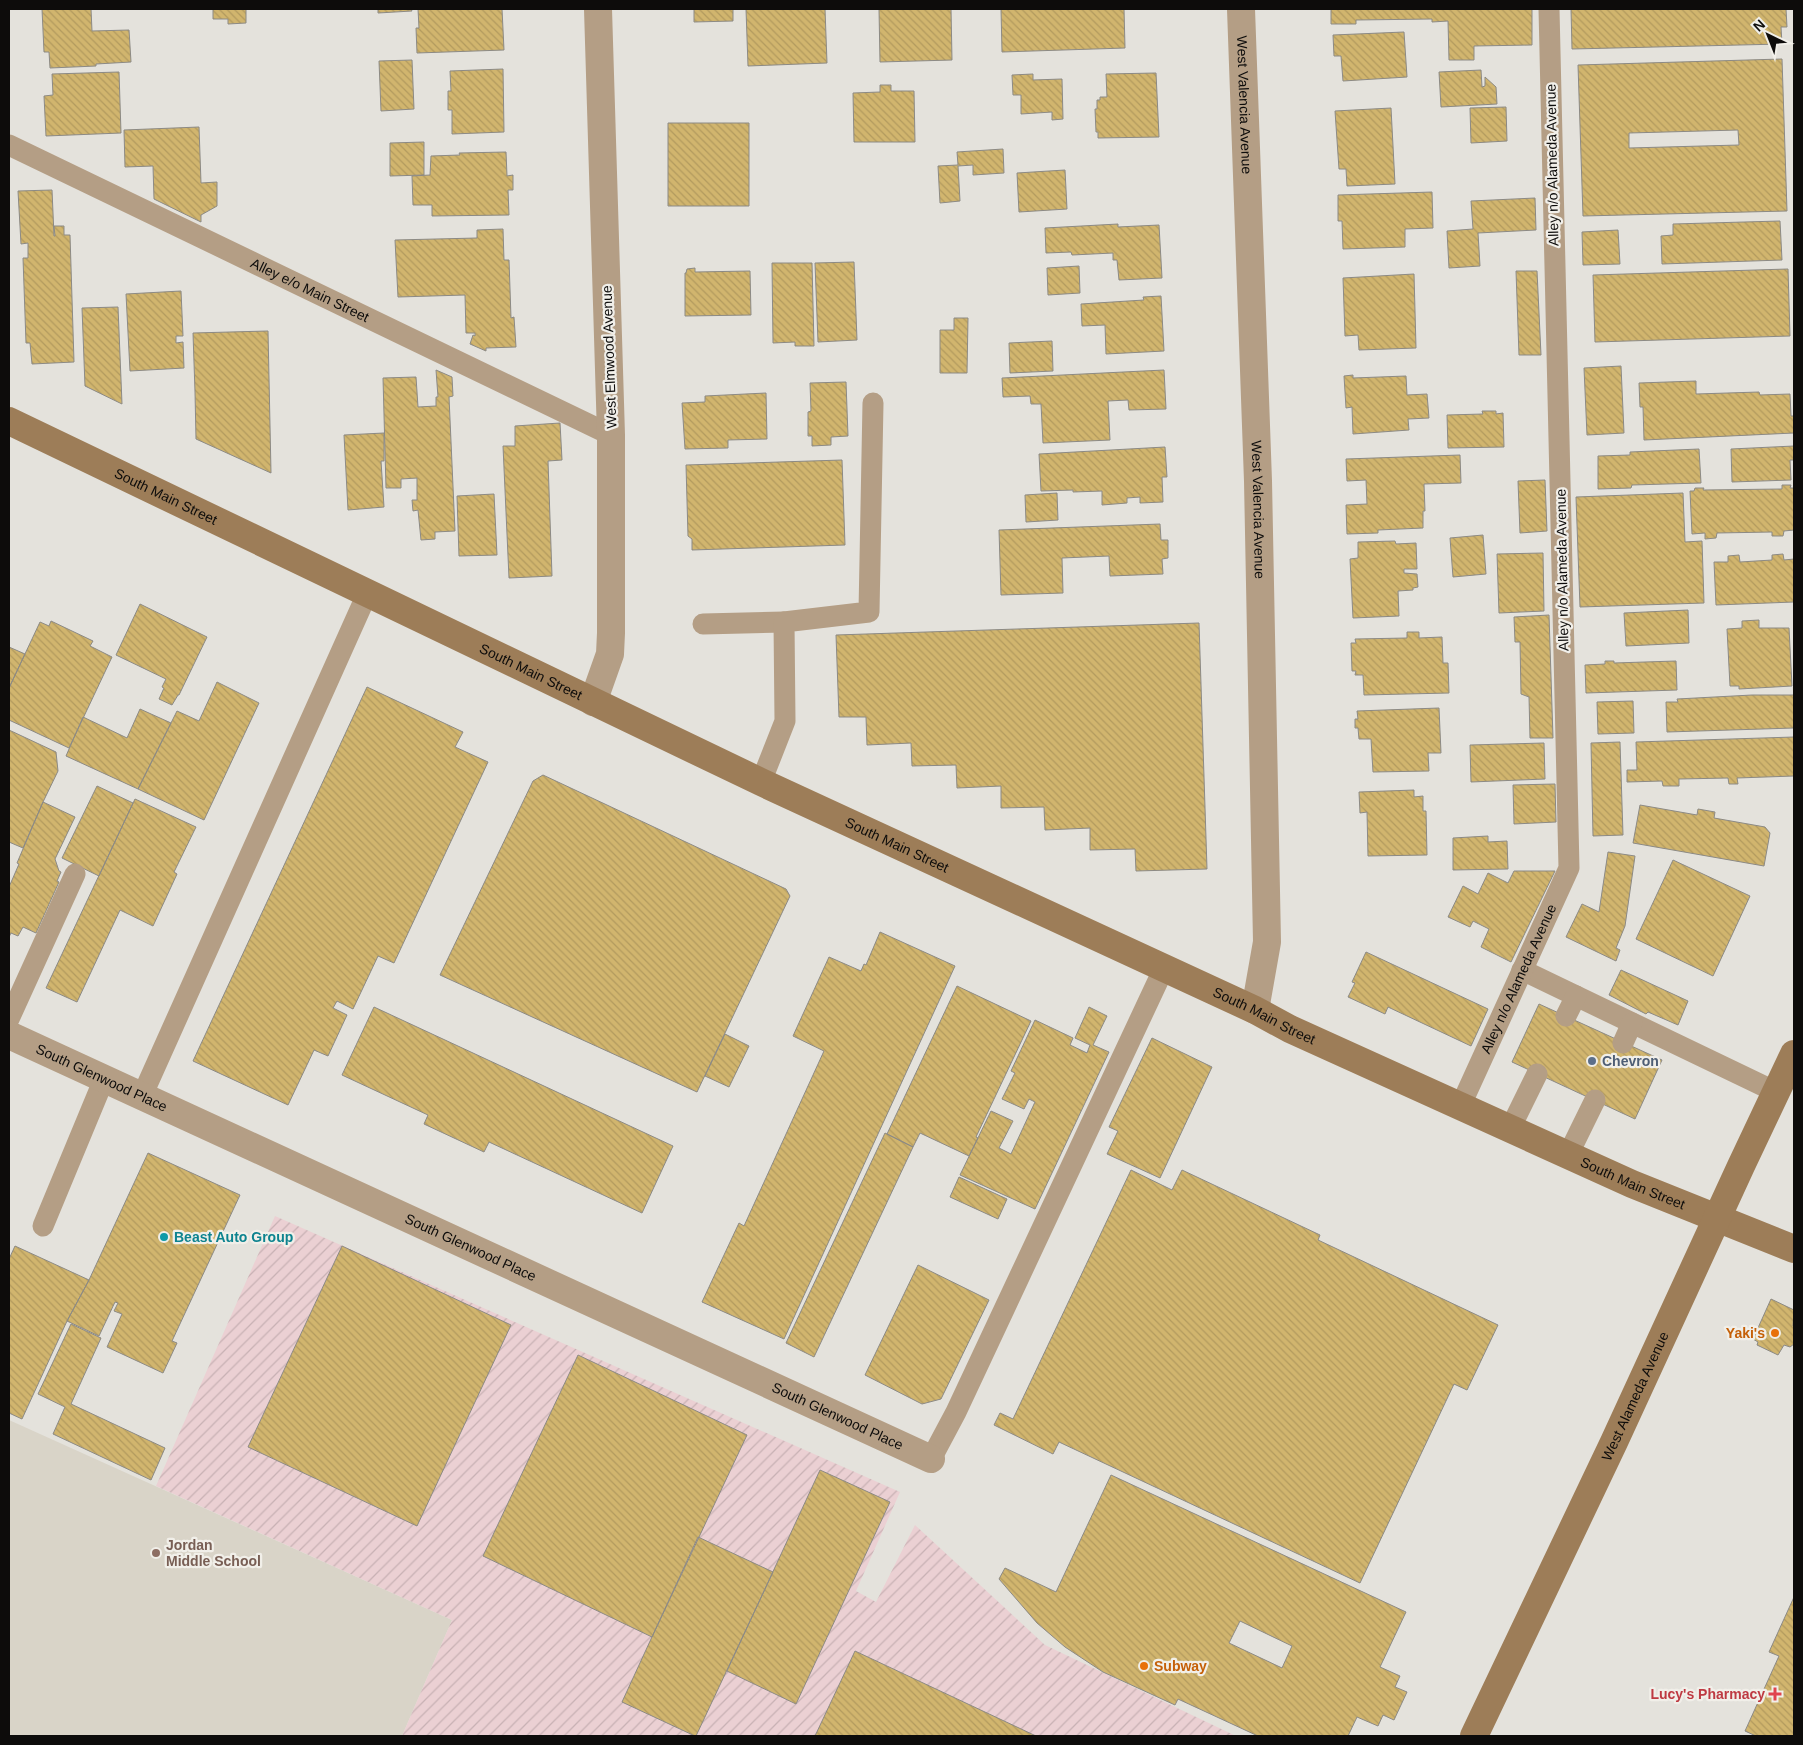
<svg xmlns="http://www.w3.org/2000/svg" width="1803" height="1745" font-family="Arial,sans-serif">
	<style>
		.built { fill: #d9d4c8 }
		.industrial { fill: url(#industrial-furrows) }
		.building { fill: url(#building-back-hatch); stroke: #8c8a85; fill-rule: evenodd }
		.lines { fill: none; stroke-linecap: round; stroke-linejoin: round }
		.lane { stroke: #b49e85; stroke-width: 21 }
		.street { stroke: #b49e85; stroke-width: 28 }
		.secondary { stroke: #9d7d58; stroke-width: 28 }
		.service-dot { fill: #5c6f8a; stroke: #f1efe9; stroke-width: 2 }
		.culture-dot { fill: #0f9aa8; stroke: #f1efe9; stroke-width: 2 }
		.food-dot { fill: #e8710a; stroke: #f1efe9; stroke-width: 2 }
		.education-dot { fill: #8d6e63; stroke: #f1efe9; stroke-width: 2 }
		.health-dot { fill: #e0444e; stroke: #f1efe9; stroke-width: 2 }
		.labels { text-anchor: middle; stroke-width: 4.5; stroke-linejoin: round; paint-order: stroke }
		.street-label { font-size: 14px; fill: #0d0c0b; stroke: #f1efe9 }
		.service-label { font-size: 14px; font-weight: bold; fill: #4e5e75; stroke: #f1efe9; text-anchor: start }
		.culture-label { font-size: 14px; font-weight: bold; fill: #0d838f; stroke: #f1efe9; text-anchor: start }
		.food-label { font-size: 14px; font-weight: bold; fill: #c56008; stroke: #f1efe9; text-anchor: end }
		.education-label { font-size: 14px; font-weight: bold; fill: #785e54; stroke: #f1efe9; text-anchor: start }
		.health-label { font-size: 14px; font-weight: bold; fill: #be3a42; stroke: #f1efe9; text-anchor: end }
	</style>
	<defs>
		<pattern id="industrial-furrows" width="10" height="10" patternUnits="userSpaceOnUse" patternTransform="scale(1.25)"><rect width="10" height="10" fill="#ebd0d3"/><path d="M-1 1l2-2M0 10L10 0M9 11l2-2" fill="none" stroke="#c8b1b4"/></pattern>
		<pattern id="building-back-hatch" width="6" height="6" patternUnits="userSpaceOnUse" patternTransform="scale(1.25)"><rect width="6" height="6" fill="#d1b56e"/><path d="M-1 5l2 2M0 0l6 6M5-1l2 2" fill="none" stroke="#b29a5e"/></pattern>
	</defs>
	<rect width="100%" height="100%" fill="#e4e2dc"/>
	<!-- built -->
	<path class="built" d="M9,1420L452,1620L402,1736H9Z"/>
	<!-- industrial -->
	<path class="industrial" d="M275,1216L900,1492L856,1591L876,1602L915,1525L1045,1645L1236,1736H402L452,1620L156,1486Z"/>
	<!-- building -->
	<path class="building" d="M42,9H91L92,31L129,30L131,62L96,64V66L50,68L49,52H44Z
		M213,9H246V23L228,24V19H213Z
		M378,9H411L412,11L378,13Z
		M418,9H502L504,50L417,53L416,28H419Z
		M694,9H733V21L694,22Z
		M746,9H825L827,63L748,66Z
		M879,9H951L952,60L880,62Z
		M1001,9H1124L1125,48L1002,52Z
		M1331,9H1532V45L1474,46V60H1449L1448,21L1432,22V19L1356,20V24H1331Z
		M1571,9H1786L1787,27H1781L1782,44L1572,49Z
		M1404,32L1407,77L1343,81L1341,56H1334L1333,35Z
		M1782,59L1787,211L1583,216L1578,65ZM1738,130L1739,145L1629,148V133Z
		M412,60L414,109L381,111L379,61Z
		M503,69L504,132L452,134V110H448V91H451L450,71Z
		M1481,70L1482,87L1485,86V77L1496,87L1497,104L1441,107L1439,72Z
		M119,72L121,133L46,136L44,96L53,95L52,74Z
		M1156,73L1159,137L1098,138V132H1096L1095,109H1097V100H1100V97H1107L1106,74Z
		M1033,74V80L1062,79L1063,119L1052,120V112L1021,114V95H1013L1012,75Z
		M880,85H891V91H914L915,142H854L853,93L880,92Z
		M1506,107L1507,141L1471,143L1470,108Z
		M1391,108L1395,184L1347,186L1346,169H1339L1335,111Z
		M668,123H749V206H668Z
		M199,127L201,183L217,182V206L201,215V222L154,199L153,166L125,167L124,130Z
		M424,142V175L390,176V143Z
		M1003,149L1004,173L973,175V165L958,166L960,201L940,203L938,166L958,165L957,152Z
		M506,152L507,176L513,175V190H508L509,215L432,216V205H413L412,176L430,175L431,156L460,155L459,153Z
		M1065,170L1067,209L1019,212L1017,173Z
		M52,190L54,236H55L54,226H64V235H70L74,362L32,364L30,343H26L23,258H28V243L21,244L18,191Z
		M1432,192L1433,228L1405,229V247L1343,249L1342,221H1338V195Z
		M1535,198L1536,230L1478,233L1480,266L1449,268L1447,231L1473,229L1471,201Z
		M1780,221L1782,260L1662,264L1661,236L1673,235V224Z
		M1118,224V227L1159,225L1162,278L1119,280L1117,260H1113V253L1072,255L1071,252L1046,253L1045,228Z
		M503,229L504,260H509L511,318L514,317L516,347L486,348V351L470,344L473,335L475,336V333H466L465,295L398,297L395,240L477,238V230Z
		M1618,230L1620,264L1583,265L1582,232Z
		M854,262L857,340L818,342L815,263Z
		M772,263H812L814,346H795V342L773,343Z
		M1079,266L1080,293L1048,295L1047,268Z
		M695,268V272L750,271L751,315L685,316V273H686L687,269Z
		M1788,269L1790,336L1595,342L1593,275Z
		M1516,271H1537L1541,355H1519Z
		M1414,274L1416,348L1359,350L1358,335L1345,336L1343,278Z
		M181,291L183,336H176V343L183,342L184,368L130,371L126,294Z
		M1161,296L1164,351L1106,354L1105,325L1082,326L1081,304L1144,300L1143,297Z
		M118,307L122,404L85,386L82,308Z
		M954,318H968L967,373H940V330H954Z
		M268,331L271,473L196,439L195,392L193,333Z
		M1052,341L1053,371L1010,373L1009,343Z
		M1621,366L1624,433L1587,435L1584,368Z
		M436,370L452,377L453,396L449,397L455,531L435,532V539L421,540L418,510L413,511L412,500H417V478L401,479V488H386L383,378L416,377L418,407L436,406V397H438Z
		M1164,370L1166,409L1129,410L1128,400L1108,401L1110,440L1043,443L1041,404H1031L1030,396L1003,397L1002,378Z
		M1353,375V378L1406,376L1407,395L1427,394L1429,418L1408,419L1409,430L1353,434L1352,407L1346,408L1344,376Z
		M1696,381V394L1759,392L1760,395L1790,394L1791,416H1794V433L1644,440L1643,407H1640L1639,383Z
		M846,382L848,436L831,437V445L812,446V436H808V412L811,411L810,383Z
		M766,393L767,439L728,440V448L685,449L682,403L705,402V396Z
		M1482,411H1496V414L1503,413L1504,447L1448,448L1447,415L1483,414Z
		M560,423L562,460L548,461L552,576L509,578L503,446H515V426Z
		M384,433V461H381L384,507L348,510L344,435Z
		M1794,446V460H1790L1791,480L1732,482L1731,449Z
		M1165,447L1167,477H1162L1163,502L1140,503V497L1127,498V503L1102,505V491L1073,492V490L1041,491L1039,454Z
		M1699,449L1701,483L1632,485L1631,488L1598,489V456L1630,455V452Z
		M1460,455L1461,483L1424,484L1425,511H1423V528L1378,530V533L1347,534L1346,505L1367,504L1366,480L1347,481L1346,459Z
		M842,460L845,545L692,550V539L688,536L686,465Z
		M1545,480L1547,531L1520,533L1518,481Z
		M1782,485H1791L1790,488H1794V530L1784,531L1783,536H1772V532L1717,533L1716,538L1705,539V533L1692,534L1690,491H1694L1695,488H1704L1703,490L1782,489Z
		M1057,493L1058,520L1026,522L1025,495Z
		M1683,493L1685,542L1702,541L1704,603L1580,607L1576,497Z
		M494,494L497,555L459,556L457,496Z
		M1160,524L1161,540H1168V558L1162,559L1163,574L1110,576L1109,556L1062,558L1063,593L1001,595L999,530Z
		M1483,535L1486,574L1453,577L1450,538Z
		M1395,541L1396,544L1416,543L1417,569H1404V573L1417,574L1418,587L1413,588V590L1398,591L1399,616L1353,618L1350,559L1358,558V542Z
		M1543,553L1544,611L1499,613L1497,554Z
		M1783,554L1784,560L1794,559V602L1716,605L1714,562H1728V556L1739,555L1740,562L1772,560V555Z
		M140,604L207,637L179,695H178L172,705L159,699L164,688L162,687L166,679L116,655Z
		M1688,610L1689,643L1626,646L1624,613Z
		M1549,615L1553,738H1530L1529,697L1521,694L1520,642H1515L1514,617Z
		M1759,620V628H1789L1792,686L1739,689V686H1730L1727,629L1742,628V621Z
		M51,621L93,641L90,646L112,657L69,748L9,720V688L40,622L49,626Z
		M1199,623L1207,869L1136,871L1135,849L1090,850V828L1045,830L1044,807L1001,808V786L957,788L956,765L912,766L911,743L867,745L866,717H839L836,635Z
		M1407,632H1419V638L1442,637L1443,663H1448L1449,693L1364,695L1363,675H1355L1356,671H1352L1351,643H1356L1355,639L1407,638Z
		M9,647L25,654L9,688Z
		M1605,661H1614V663L1676,661L1677,690L1586,693L1585,665L1605,664Z
		M217,682L259,703L204,820L138,789L177,711L199,721Z
		M367,687L463,732L455,747L488,762L394,963L378,956L353,1009L337,1001L333,1008L347,1015L328,1056L314,1050L288,1105L193,1061Z
		M1752,695H1794V728L1667,732L1666,702H1678L1677,699Z
		M1633,701L1634,733L1598,734L1597,702Z
		M1439,708L1441,753H1428L1429,771L1373,772L1371,739H1359L1358,728H1355V719H1358L1357,711Z
		M140,709L171,723L138,789L66,756L83,717L127,738Z
		M9,730L56,752L58,771L43,802L23,848L9,842Z
		M1794,737V776L1737,778L1738,784H1729L1728,778L1679,779V786H1663L1662,781L1627,782V770H1637L1636,742Z
		M1620,742L1623,835L1593,836L1591,743Z
		M1544,743L1545,779L1471,782L1470,745Z
		M543,775L786,889L790,896L697,1092L440,975L533,781Z
		M1555,784L1556,822L1514,824L1513,785Z
		M97,786L133,803L99,876L62,858Z
		M1414,790V797L1423,796V811H1426L1427,855L1368,856L1367,812L1360,813L1359,792Z
		M135,799L196,827L174,872L177,874L153,926L120,910L77,1002L46,988Z
		M43,802L75,817L55,859L59,871L61,872L57,881L59,882L36,933L23,927L18,936L11,933L9,937V887L19,864L17,863Z
		M1640,805L1697,815L1698,809L1715,812L1714,818L1765,827L1770,833L1764,866L1633,843Z
		M1488,836V842L1507,841L1508,869L1453,870V838Z
		M1608,852L1635,856L1625,926L1616,948L1620,950L1616,961L1566,937L1582,904L1599,912Z
		M1673,860L1750,896L1713,976L1636,939Z
		M1514,871H1555L1511,962L1481,947L1489,929L1473,921L1470,927L1448,917L1463,886L1478,894L1488,873L1508,883Z
		M880,932L955,966L784,1339L702,1302L739,1223L744,1226L824,1051L793,1036L829,957L861,971L864,964L866,965Z
		M1366,952L1488,1009L1471,1046L1388,1007L1385,1014L1348,997L1355,983L1352,982Z
		M1621,970L1688,1001L1678,1025L1648,1012L1646,1014L1609,995Z
		M957,986L1031,1021L976,1137L978,1138L969,1156L920,1133L913,1147L887,1134Z
		M1539,1004L1662,1060L1635,1119L1512,1062Z
		M374,1007L673,1146L642,1213L489,1142L484,1152L424,1124L428,1115L342,1075Z
		M1089,1007L1107,1016L1093,1045L1109,1052L1035,1209L960,1175L991,1111L1013,1121L999,1148L1011,1154L1035,1102L1029,1099L1024,1109L1002,1099L1015,1073L1011,1071L1035,1020L1073,1038L1070,1045L1087,1053L1090,1045L1075,1038Z
		M725,1034L749,1046L729,1087L705,1076Z
		M1152,1038L1212,1067L1160,1178L1107,1154L1118,1131L1109,1127Z
		M885,1133L913,1147L814,1357L786,1343Z
		M148,1153L240,1195L172,1341L177,1343L163,1373L107,1347L122,1314L114,1311L118,1303L115,1302L99,1336L67,1321L89,1280Z
		M1131,1170L1172,1190L1182,1170L1320,1235L1318,1240L1498,1325L1467,1390L1454,1384L1360,1583L1059,1442L1053,1454L994,1425L1000,1413L1013,1419Z
		M959,1177L1007,1199L998,1219L950,1197Z
		M15,1246L89,1280L67,1321L22,1419L9,1413V1259Z
		M342,1246L511,1325L417,1526L248,1447Z
		M918,1265L989,1300L941,1399L922,1404L865,1375Z
		M1771,1299L1794,1310L1793,1326L1794,1327V1344L1790,1347L1784,1345L1778,1355L1757,1345L1758,1342L1753,1339Z
		M71,1324L101,1338L71,1404L165,1448L151,1480L53,1434L65,1407L38,1394Z
		M578,1355L747,1435L652,1637L483,1556Z
		M820,1470L890,1502L796,1704L727,1671Z
		M1111,1475L1406,1612L1380,1667L1400,1676L1395,1687L1407,1692L1394,1720L1383,1715L1378,1726L1357,1717L1348,1736H1258L1178,1699L1175,1705L1103,1672L1065,1647L1037,1623L999,1579L1005,1568L1056,1592ZM1240,1621L1292,1646L1282,1668L1229,1643Z
		M698,1537L773,1572L696,1736H695L622,1702Z
		M1794,1597V1736H1756L1745,1731L1779,1656L1769,1652Z
		M855,1651L1036,1736H815Z"/>
	<g class="lines">
		<!-- lane -->
		<g class="lane">
			<path id="s1" d="M9,145L611,435"/>
			<path d="M703,624L784,622"/>
			<path d="M761,782L785,721L784,622L869,612L873,403"/>
			<path d="M1522,970L1776,1092"/>
			<path d="M1566,1016L1576,996"/>
			<path d="M9,1019L75,874"/>
			<path d="M1623,1043L1632,1023"/>
			<path d="M142,1096L367,594"/>
			<path id="s2" d="M1460,1107L1569,868L1549,9"/>
			<path d="M1510,1129L1537,1074"/>
			<path d="M1568,1155L1595,1100"/>
			<path d="M43,1226L104,1079"/>
			<path d="M931,1459L956,1412L1164,968"/>
		</g>
		<!-- street -->
		<g class="street">
			<path id="s3" d="M1241,9L1258,481L1267,942L1255,1010"/>
			<path d="M593,702L610,654L611,633V435L598,9"/>
			<path id="s4" d="M9,1035L931,1459"/>
		</g>
		<!-- secondary -->
		<g class="secondary">
			<path id="s5" d="M9,421L761,782L1255,1010L1290,1029L1632,1184L1794,1249"/>
			<path id="s6" d="M1474,1736L1614,1442L1741,1166L1794,1054"/>
		</g>
	</g>
	<!-- markers -->
	<circle class="service-dot" cx="1592" cy="1061" r="5"/>
	<circle class="culture-dot" cx="164" cy="1237" r="5"/>
	<g class="food-dot">
		<circle cx="1775" cy="1333" r="5"/>
		<circle cx="1144" cy="1666" r="5"/>
	</g>
	<circle class="education-dot" cx="156" cy="1553" r="5"/>
	<path class="health-dot" d="M1772.5 1686.5h5v5h5v5h-5v5h-5v-5h-5v-5h5z"/>
	<g class="labels">
		<!-- street labels -->
		<g class="street-label">
			<text dy="5" stroke="none"><textPath href="#s3" startOffset="96">West Valencia Avenue</textPath></text>
			<text transform="translate(1552 165) rotate(-91)" y="5">Alley n/o Alameda Avenue</text>
			<text dy="5" stroke="none"><textPath href="#s1" startOffset="334">Alley e/o Main Street</textPath></text>
			<text transform="translate(609 357) rotate(-92)" y="5">West Elmwood Avenue</text>
			<text dy="5" stroke="none"><textPath href="#s5" startOffset="174">South Main Street</textPath></text>
			<text dy="5" stroke="none"><textPath href="#s3" startOffset="501">West Valencia Avenue</textPath></text>
			<text transform="translate(1562 570) rotate(-91)" y="5">Alley n/o Alameda Avenue</text>
			<text dy="5" stroke="none"><textPath href="#s5" startOffset="579">South Main Street</textPath></text>
			<text dy="5" stroke="none"><textPath href="#s5" startOffset="984">South Main Street</textPath></text>
			<text dy="5" stroke="none"><textPath href="#s2" startOffset="141">Alley n/o Alameda Avenue</textPath></text>
			<text dy="5" stroke="none"><textPath href="#s5" startOffset="1389">South Main Street</textPath></text>
			<text dy="5" stroke="none"><textPath href="#s4" startOffset="102">South Glenwood Place</textPath></text>
			<text dy="5" stroke="none"><textPath href="#s5" startOffset="1794">South Main Street</textPath></text>
			<text dy="5" stroke="none"><textPath href="#s4" startOffset="508">South Glenwood Place</textPath></text>
			<text dy="5" stroke="none"><textPath href="#s6" startOffset="376">West Alameda Avenue</textPath></text>
			<text dy="5" stroke="none"><textPath href="#s4" startOffset="912">South Glenwood Place</textPath></text>
		</g>
		<!-- service labels -->
		<g class="service-label">
			<text x="1602" y="1066">Chevron</text>
		</g>
		<!-- culture labels -->
		<g class="culture-label">
			<text x="174" y="1242">Beast Auto Group</text>
		</g>
		<!-- food labels -->
		<g class="food-label">
			<text x="1765" y="1338">Yaki's</text>
			<text x="1154" y="1671" text-anchor="start">Subway</text>
		</g>
		<!-- education labels -->
		<g class="education-label">
			<text x="166" y="1550">Jordan<tspan x="166" dy="16">Middle School</tspan></text>
		</g>
		<!-- health labels -->
		<g class="health-label">
			<text x="1765" y="1699">Lucy's Pharmacy</text>
		</g>
	</g>
	<!-- border -->
	<rect width="1803" height="1745" fill="none" stroke="#0d0c0b" stroke-width="20"/>
	<!-- north arrow -->
	<g transform="translate(1768 35) rotate(317)" stroke="#f1efe9" stroke-width="4" paint-order="stroke">
	<path d="M0-4L9 19L0 12L-9 19Z" fill="#0d0c0b"/>
	<text y="-8" font-size="14" font-weight="bold" text-anchor="middle" fill="#0d0c0b">N</text>
	</g>
</svg>
